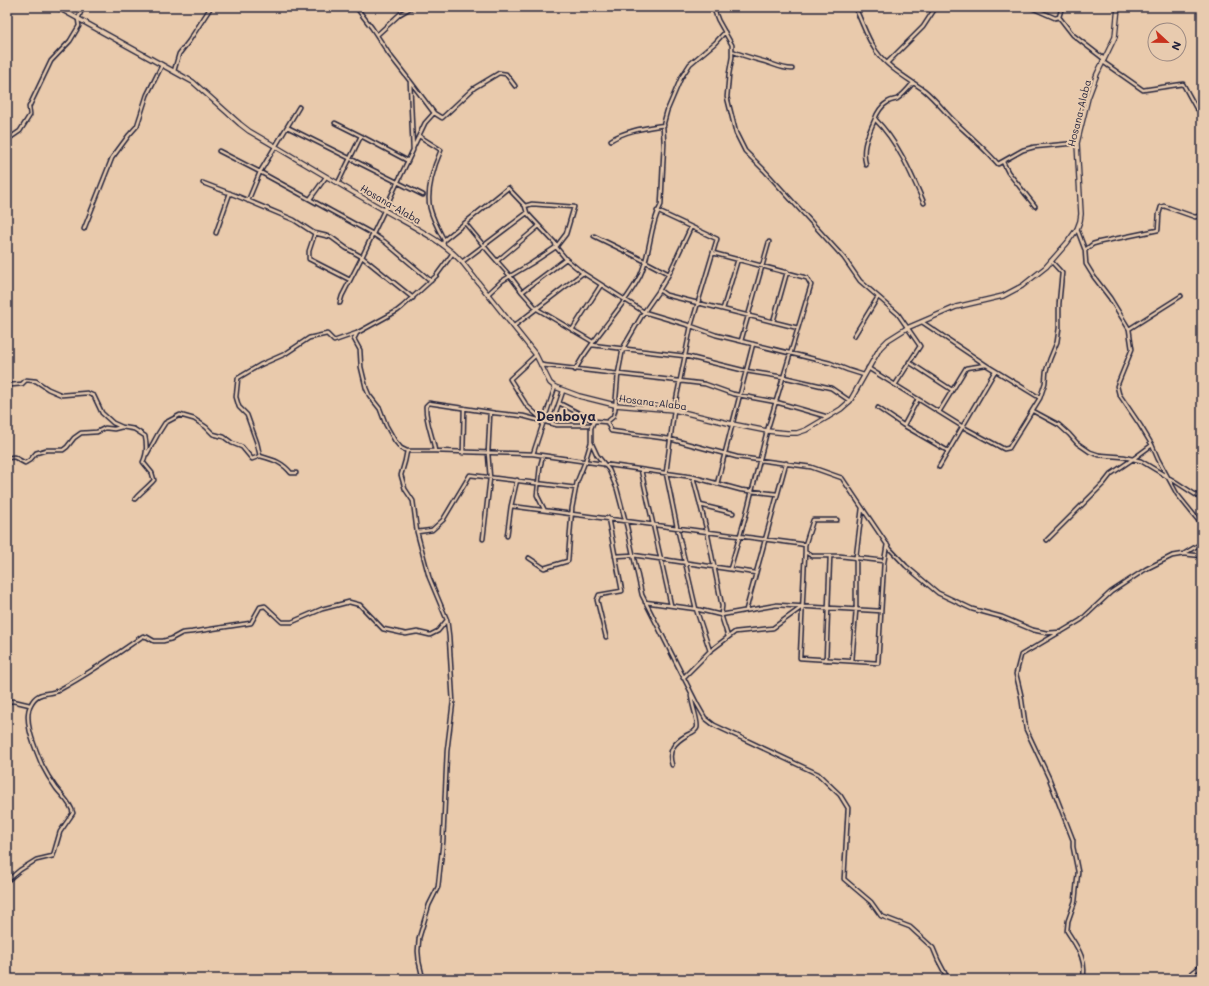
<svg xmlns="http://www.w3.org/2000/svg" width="1209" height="986" font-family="Mali,sans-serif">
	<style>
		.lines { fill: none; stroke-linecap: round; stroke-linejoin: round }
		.street-casing { stroke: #22223b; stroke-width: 5.5 }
		.secondary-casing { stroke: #22223b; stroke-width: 6 }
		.street { stroke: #e8cbaf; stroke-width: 2.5 }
		.secondary { stroke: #e8cbaf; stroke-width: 3.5 }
		.labels { text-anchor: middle; stroke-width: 4; stroke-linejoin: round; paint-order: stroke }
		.street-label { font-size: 10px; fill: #22223b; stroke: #e8cbaf }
		.district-label { font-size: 14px; font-weight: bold; fill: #22223b; stroke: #e8cbaf }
	</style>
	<rect width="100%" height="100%" fill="#e9caac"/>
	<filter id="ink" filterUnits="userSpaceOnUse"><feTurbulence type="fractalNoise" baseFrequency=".025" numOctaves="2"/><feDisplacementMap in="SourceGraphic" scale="8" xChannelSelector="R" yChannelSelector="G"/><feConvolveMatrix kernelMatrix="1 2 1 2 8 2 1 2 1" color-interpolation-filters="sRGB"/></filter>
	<g filter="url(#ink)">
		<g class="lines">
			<!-- street casing -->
			<g class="street-casing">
				<path id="street" d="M713,7L718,20L732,45V57L729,74L727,97L736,133L745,151L764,170L844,258L860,281L898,314L920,346L895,385
					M855,7C862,22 867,38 876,51C888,68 907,78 924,90C935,99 944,111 954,121C969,135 984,148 998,164L1023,150L1034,147L1077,143
					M1030,7L1055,18L1059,17L1062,7
					M1059,17L1073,35L1104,59
					M377,35L400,14L412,7
					M732,51C743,56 755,59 766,62C775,65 783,69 792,69
					M1103,62L1143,90L1183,84L1196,108L1202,113
					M887,63L923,27L936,7
					M174,71L179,54L189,41L211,7
					M410,81L434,113L442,118L474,88L499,73L506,74L515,86
					M913,83C908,89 903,95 897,99C894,100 891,100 888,102C882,105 877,113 875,119C898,142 911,173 924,203
					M335,123L361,136
					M287,127L423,195
					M419,136L441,150C434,166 426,191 430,208C433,220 438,229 444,240L443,245
					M7,140L20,131L30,115L29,107L51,61L70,41L79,26L78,19L83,7
					M611,140C627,130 646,128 664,125
					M413,148L425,123L434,113
					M219,151L260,172L373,234L385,242L431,281
					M1003,162L1008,172L1035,206
					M866,165C861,147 868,136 875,119
					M203,183L237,196L294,220L314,233L331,237L346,248L362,257L413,298
					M338,183L361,136L408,161
					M310,199L326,177
					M248,201L260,172L299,107
					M657,211L717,239L691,326L674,410L666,473L677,527L696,609L710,651
					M465,223L489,252L510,276L522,292L537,309L593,342
					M691,227L669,274L658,292L644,312L623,348L618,374L615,410L613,417L607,422L594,421L591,428V442L597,455L609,470L617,489L627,527L642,595L697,704L705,718L714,725L818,774L840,795L848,808L844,879L871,902L881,916L910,927L933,948L938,960L948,979
					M84,229L112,158L129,135L137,126L147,95L162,65
					M1077,229L1085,250L1086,264L1094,277L1110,298L1129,329L1132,349L1117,386L1119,394L1140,425L1152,445L1158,459L1177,494L1202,525
					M216,233L230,193
					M315,233L309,251V259L350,280
					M594,236L633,255L669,274
					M444,240L508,188L525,206L527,213L555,243L556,247L566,259L583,273L644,312L691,326L716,335L830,363L848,370L864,375
					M1085,250L1093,244L1100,242L1158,230L1159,214L1161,207L1164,206L1195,217L1199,216L1202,214
					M713,253L807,278L811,285L767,431L746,515L730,569
					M497,261L539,226
					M462,262L527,213
					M659,290L666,295L798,328
					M522,292L566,259
					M488,294L502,281L532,263L556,247L566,234L574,207L532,204L525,206
					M340,303L342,296L362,257L413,150L410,81L389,54L372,28L356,7
					M723,309L738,259
					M773,322L787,272
					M514,326L583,273
					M1129,329L1181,296
					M572,330L601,285
					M854,336L878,297
					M741,341L769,242
					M592,345L685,356L746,371L783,377L831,388L850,401
					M536,355L510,379L527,406L544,421
					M909,362L952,390
					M541,365L705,384L733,394L776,402L828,417
					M868,368L963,427L1004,449L1009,448L1040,398L986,365L922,322
					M575,370C580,361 586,352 592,344C608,321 627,301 640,276C651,253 649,227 661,205L664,143L663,126L667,111L681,78L690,64L715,43L725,32
					M7,382L11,385L22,384L26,380L36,381L48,389L62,395L87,393L94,396L102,413L113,423L122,427L134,429L145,436C147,445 147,454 143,462L152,473L154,480C148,487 141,492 135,499
					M1201,387L1202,388
					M563,391L559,403L594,421
					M1040,398L1045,383L1046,371L1050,359L1057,342L1059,328V304L1062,273L1051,261
					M878,408L903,425L948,451
					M1033,411L1059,425L1069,434L1077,443L1090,452L1099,455L1124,457L1141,461L1176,482L1202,499
					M939,412L966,368L986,365
					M607,422L611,431L670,439L737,457L811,467L842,478L890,549L906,566L938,593L972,609L1002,617L1033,630L1047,633L1061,632L1081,620L1111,592L1146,569L1172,556L1184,554L1202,556
					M552,423L559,403
					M904,425L918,399
					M407,451L401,448L395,441L386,425L380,409L369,395L366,388L361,367L360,350L354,339L357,333L397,311L402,307L436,276L453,253
					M435,451C433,437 425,420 426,406L429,403L495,413L523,416L557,425H592
					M463,453L464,408
					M147,454L158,434L165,423L180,415L194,419L206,427L213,434L224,437L232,443L242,447L252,459L260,456
					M533,454L693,477L741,490L777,494
					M543,456L540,467L537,495L544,509
					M7,458L14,457L25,463L30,460L36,453L46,450H63L67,447L74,438L81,433L97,432L105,428L114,429L122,427
					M939,467L995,371
					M641,470L671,605
					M296,473H291C282,462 274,460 260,456L257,443L247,415L239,407L236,397L238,378L260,365L285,354L309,338L327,334L334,341L357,333
					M693,477L707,531L722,606L721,615L728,637
					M717,484L753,344
					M700,505L733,513
					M511,506L800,544L805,545V552L812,556H840L884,561
					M417,532L432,530L443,520L470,475L576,488
					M507,536L511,506L517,480
					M483,539L490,478L488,453L490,413
					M1047,540L1104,483L1111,474L1133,459L1152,445
					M805,545L813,520H837
					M805,552L800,658L878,663L884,562L887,544
					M1185,553L1202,543
					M615,556L633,555L756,573
					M529,558L544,568L568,561L572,508L577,482L585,462L591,442
					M645,602L696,609L721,615L777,605L881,611
					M746,610L786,463
					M1060,632L1021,655L1016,674L1021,695L1026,729L1049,778L1073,840V847L1078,872L1075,901L1068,921L1067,931C1077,947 1087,959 1083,979
					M606,637L597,600L599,595L622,591L608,518
					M826,660L830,556
					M852,661L856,610V557L862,508
					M683,678L710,651L735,632L773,628L802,607
					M7,702L13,701L30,705
					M672,765C667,750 675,742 687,735C691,733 695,732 697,728C699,721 691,704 691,694
					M7,881L20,870L36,860L53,856L60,832L73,813C71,803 62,796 56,788C51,781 46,773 42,765C36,750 22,720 31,704C38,690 48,696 59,690C88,674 116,655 143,636L147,637L154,641H163L171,639L182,633L192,632L251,623L260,607L265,606L282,622H292L322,609L349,602L360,605L383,629L406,634L417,632L430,635L438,631L447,620L429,577L417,532L413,501L405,489L401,475L405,461L407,451H435L533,454L555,387
					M423,979L419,962L418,951L419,938L429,905L438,887L443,841L447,751L453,702L449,636L447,620
					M1185,979L1202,965"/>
			</g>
			<!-- secondary casing -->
			<g class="secondary-casing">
				<path id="secondary" d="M57,7L193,82L240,124L249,131C294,157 338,184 384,210C411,226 441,239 462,262L536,355L550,383L555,387L579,396L615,405L674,410L732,424L767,431L787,433H797L806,430L828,417L841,409L850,401L880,348L888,340L907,328L956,307L1003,296L1022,286L1046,267L1067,243L1077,229L1080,221L1081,214L1077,143L1088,98L1097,74L1115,37L1118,7"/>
			</g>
			<!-- street -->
			<use href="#street" class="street"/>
			<!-- secondary -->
			<use href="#secondary" class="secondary"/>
		</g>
	</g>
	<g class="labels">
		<!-- street labels -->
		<g class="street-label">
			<text transform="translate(1079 113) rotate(-76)" y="4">Hosana-Alaba</text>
			<text transform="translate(391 204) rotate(30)" y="4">Hosana-Alaba</text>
			<text transform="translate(653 402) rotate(7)" y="4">Hosana-Alaba</text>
		</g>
		<!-- district labels -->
		<g class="district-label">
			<text x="566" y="421">Denboya</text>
		</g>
	</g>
	<!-- margin -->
	<rect width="1209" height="986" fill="none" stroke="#e8cbaf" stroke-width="24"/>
	<rect x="12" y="12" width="1185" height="962" fill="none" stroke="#22223b" stroke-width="1.5" filter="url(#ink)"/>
	<!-- north arrow -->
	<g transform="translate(1167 42) rotate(112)"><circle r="19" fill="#e8cbaf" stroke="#998781"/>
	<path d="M0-3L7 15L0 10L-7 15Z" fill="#c8321e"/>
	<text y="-6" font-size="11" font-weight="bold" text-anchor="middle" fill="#22223b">N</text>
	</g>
</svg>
